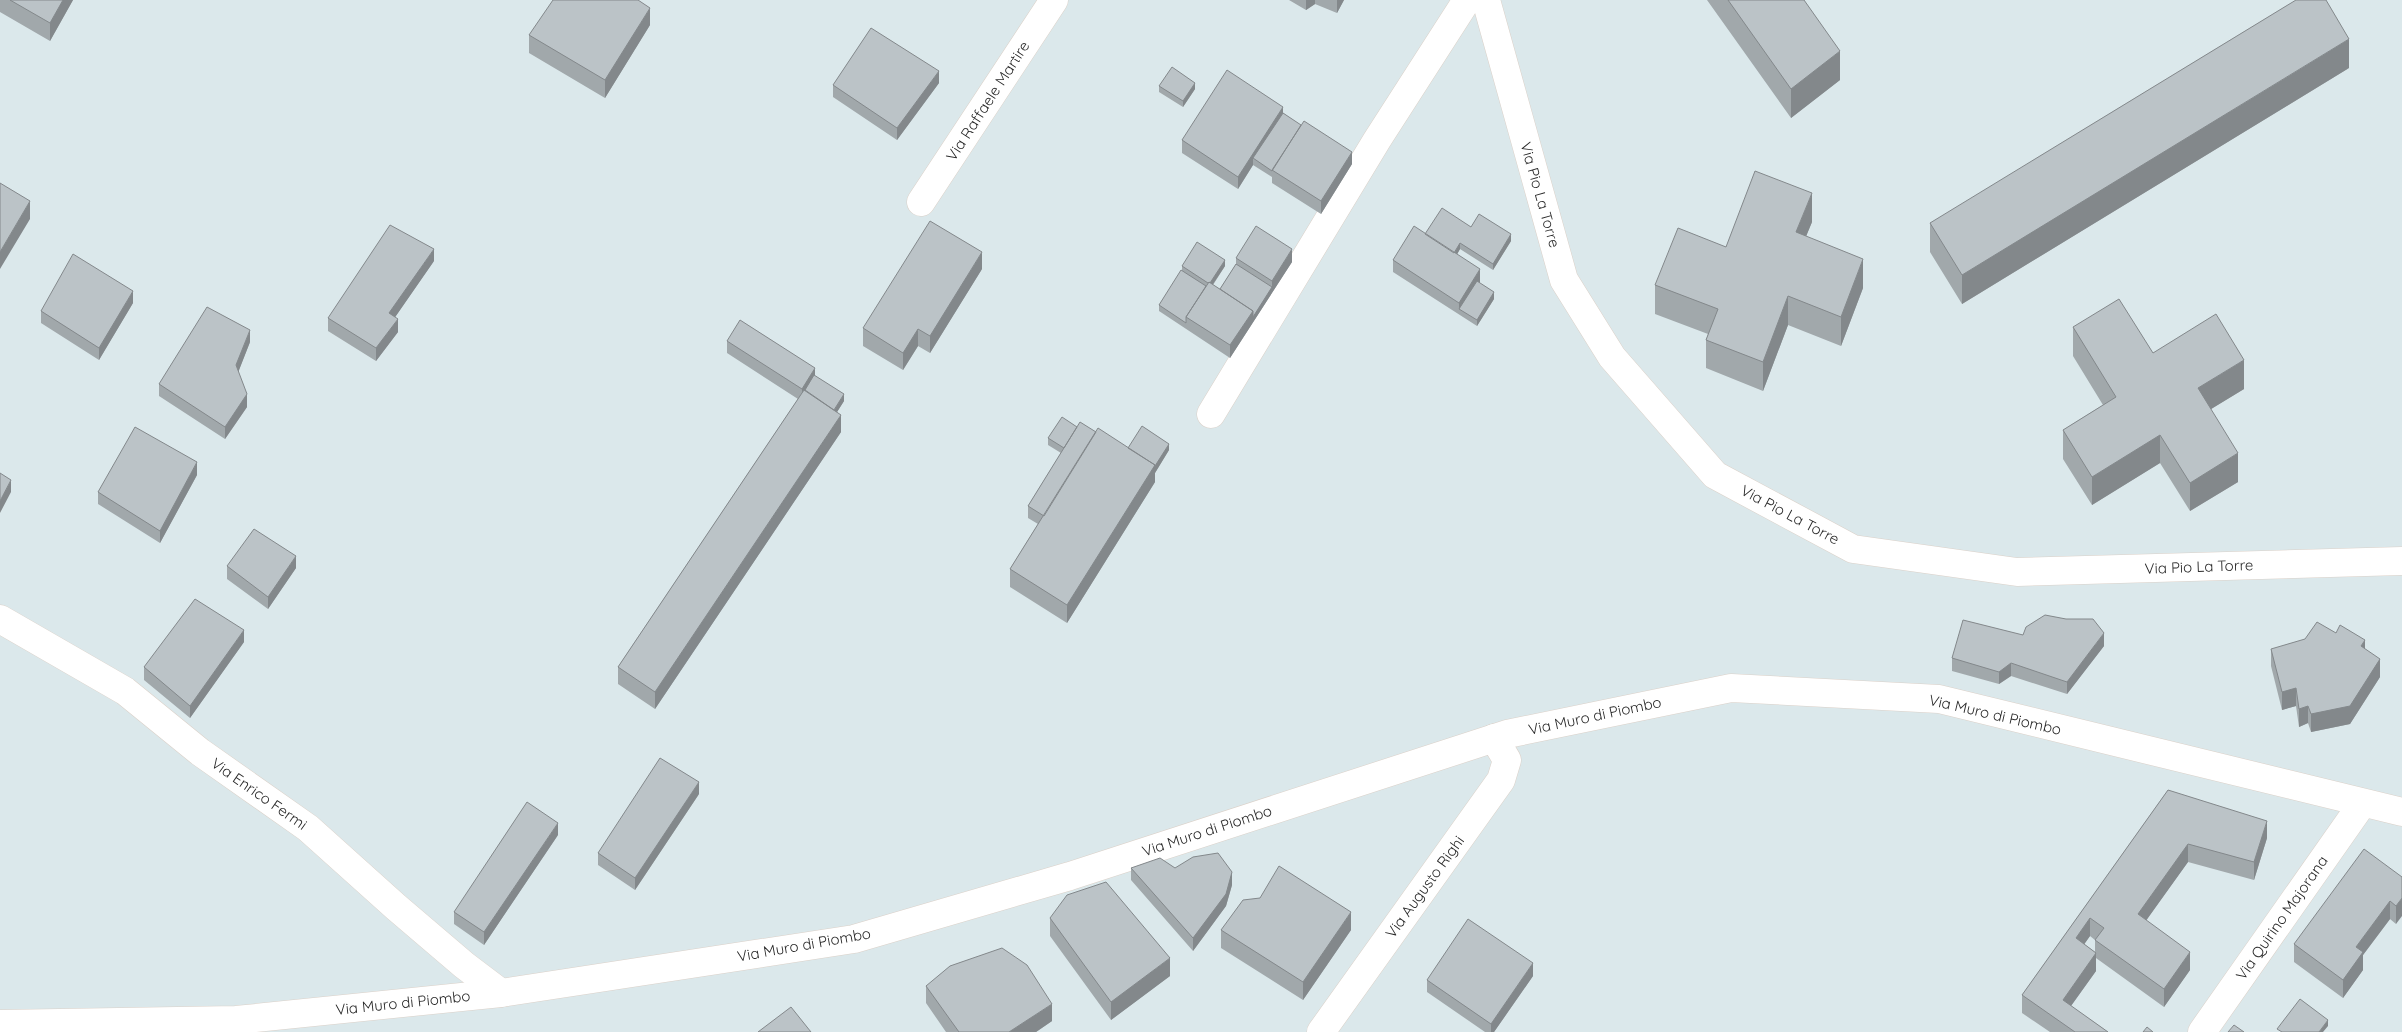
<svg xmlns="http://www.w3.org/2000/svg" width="2402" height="1032" font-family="Quicksand,sans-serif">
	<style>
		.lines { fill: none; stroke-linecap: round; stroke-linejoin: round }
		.minor-casing { stroke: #dbd1c9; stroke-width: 29 }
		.tertiary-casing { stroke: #dbd1c9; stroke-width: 29 }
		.minor { stroke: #fff; stroke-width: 28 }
		.tertiary { stroke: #fff; stroke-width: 28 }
		.wall { fill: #a1a8ab; fill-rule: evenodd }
		.shaded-wall { fill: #83888b }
		.building { fill: #bbc3c7; stroke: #83888b }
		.labels { text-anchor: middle; stroke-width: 4; stroke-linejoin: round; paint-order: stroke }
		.street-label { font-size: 15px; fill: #292929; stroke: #fff }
	</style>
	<rect width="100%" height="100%" fill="#dbe8eb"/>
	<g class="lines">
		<!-- minor casing -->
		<g class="minor-casing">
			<path id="minor" d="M1486,0L1564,280L1612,357L1715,475L1853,549L2017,572L2402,561
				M921,202L1054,0
				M1211,414L1377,140L1467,0
				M0,619L125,691L200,752L308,828L396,907L464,965L501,993
				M1321,1032L1501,780L1507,760L1494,738
				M2202,1032L2362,804"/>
		</g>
		<!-- tertiary casing -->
		<g class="tertiary-casing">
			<path id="tertiary" d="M0,1024L236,1020L501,993L854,939L1070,876L1507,734L1731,688L1939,699L2402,812"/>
		</g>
		<!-- minor -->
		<use href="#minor" class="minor"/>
		<!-- tertiary -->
		<use href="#tertiary" class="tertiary"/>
	</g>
	<!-- wall -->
	<path class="wall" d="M0,0H73L50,41L0,12Z
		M1289,0H1344L1337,13L1315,4L1306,10Z
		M1707,0H1804L1840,80L1791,118Z
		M650,25L605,98L529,53V35Z
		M2349,68L1962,304L1930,252V223Z
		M939,83L897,140L833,97V85Z
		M1159,86L1195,89L1183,107L1159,92Z
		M1283,113L1352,164L1321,214L1272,183V177L1253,165L1238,189L1182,153V140Z
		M1812,222L1806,236L1863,288L1841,346L1788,325L1763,391L1706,368V340L1708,334L1655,314V285L1726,247Z
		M1471,227L1511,241L1493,270L1460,249L1457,254L1480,282V283L1494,299L1477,326L1393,272V260L1425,234Z
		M1236,258L1292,262L1230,358L1159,311V305L1182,271V266H1225L1213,285L1220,289L1236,264Z
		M434,261L395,317L398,332L376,361L328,331V318Z
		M982,269L930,353L918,346L903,370L863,346V328Z
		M133,303L99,360L41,323V311Z
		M2073,327L2153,353L2244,389L2211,409L2238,482L2190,511L2160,463L2092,505L2063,459V430L2103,405L2073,356Z
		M727,341L815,376L844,401L837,412L841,432L655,709L618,684V667L798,399L727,353Z
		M250,342L238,372L247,407L225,439L159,396V384Z
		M1077,427L1096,432L1128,448L1169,450L1155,473V482L1067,623L1010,587V569L1038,524L1028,518V506L1061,453L1048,445V438Z
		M197,475L160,543L98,504V492Z
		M227,566L296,568L268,609L227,579Z
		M2023,635L2104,646L2067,694L2011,676L1999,684L1952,671V658Z
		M244,642L190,718L144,680V667Z
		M2271,649H2365L2380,677L2350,724L2311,732L2308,723L2299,727L2296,706L2282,710L2271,666Z
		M2168,790L2267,838L2254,880L2188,862L2146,920L2190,970L2164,1007L2096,958V971L2071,1006L2108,1032H2050L2022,1013V995ZM2090,936L2095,940V952L2084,944Z
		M699,794L635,890L598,865V853Z
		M558,835L484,945L454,924V912Z
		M1131,868H1175L1232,885L1226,906L1193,951L1131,880Z
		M2402,877L2396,924L2390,919L2363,955V970L2343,998L2294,962V944Z
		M1050,918L1170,976L1111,1020L1050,936Z
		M1221,930H1351L1303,1000L1221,948Z
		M1533,976L1494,1032H1485L1427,992V980Z
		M926,986L1052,1021L1036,1032H946L926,1003Z"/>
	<!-- shaded-wall -->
	<path class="shaded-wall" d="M63,0H73L50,41V23Z
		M1306,0H1315V4L1306,10Z
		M1337,0H1344L1337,13Z
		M650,8V25L605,98V80Z
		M2349,39V68L1962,304V275Z
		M1840,51V80L1791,118V89Z
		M939,71V83L897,140V128Z
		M1195,83V89L1183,107V101Z
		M1283,107V119L1253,158V165L1238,189V177Z
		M1352,152V164L1321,214V201Z
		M1812,193V222L1796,261V232Z
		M30,201V219L0,269V252Z
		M1511,234V241L1493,270V264Z
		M1460,243V249L1454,260V254Z
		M434,249V261L389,326V313Z
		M1292,249V262L1230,358V345L1253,311L1272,287V281Z
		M982,252V269L930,353V336Z
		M1863,259V288L1841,346V317Z
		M1225,260V266L1209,290V284Z
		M1480,269V282L1462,310L1459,309V303Z
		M133,291V303L99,360V348Z
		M1494,292V299L1477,326V320Z
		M1788,296V325L1763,391V362Z
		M398,319V332L376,361V348Z
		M918,329V346L903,370V353Z
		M250,330V342L236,378V365Z
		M2244,360V389L2198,417V388Z
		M815,368V380L802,395V389Z
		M247,394V407L225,439V427Z
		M844,394V401L832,420V414Z
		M841,415V432L655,709V692Z
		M2160,435V463L2092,505V477Z
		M1169,444V450L1155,473V482L1067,623V605L1155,465Z
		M2238,453V482L2190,511V483Z
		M197,462V475L160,543V531Z
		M11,480V492L0,513V501Z
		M296,556V568L268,609V597Z
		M244,630V642L190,718V706Z
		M2104,633V646L2067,694V682Z
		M2365,640V657L2361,646Z
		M2380,659V677L2350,724L2311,732V714Z
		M2011,663V676L1999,684V672Z
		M2296,688V706L2282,710V692Z
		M2308,706V723L2299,727V709Z
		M699,782V794L635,890V878Z
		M2267,821V838L2254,880V862Z
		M558,823V835L484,945V932Z
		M2188,844V862L2138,932V914Z
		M1232,872V885L1226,906L1193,951V938Z
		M2402,898V916L2396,924V906Z
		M2390,901V919L2363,955V970L2343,998V980L2356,947Z
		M1351,912V930L1303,1000V982Z
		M2090,918V936L2076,956V938Z
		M2190,952V970L2164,1007V989Z
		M2096,953V971L2063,1017V1000Z
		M1170,958V976L1111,1020V1002Z
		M1533,963V976L1494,1032H1491V1024Z
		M1052,1004V1021L1036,1032H1009Z
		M2328,1020V1026L2323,1032H2319Z"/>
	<!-- building -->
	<path class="building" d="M10,0H63L50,23Z
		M553,0H638L650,8L605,80L529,35Z
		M1728,0H1804L1840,51L1791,89Z
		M2296,0H2326L2349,39L1962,275L1930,223Z
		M871,28L939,71L897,128L833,85Z
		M1172,67L1195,83L1183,101L1159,86Z
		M1227,70L1283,107L1238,177L1182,140Z
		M1283,113L1301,125L1272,171L1253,158Z
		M1304,121L1352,152L1321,201L1272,170Z
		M1755,171L1812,193L1796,232L1863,259L1841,317L1788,296L1763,362L1706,340L1718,309L1655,285L1678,228L1726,247Z
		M0,183L30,201L0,252Z
		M1442,208L1471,227L1479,214L1511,234L1493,264L1460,243L1454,253L1425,234Z
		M930,221L982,252L930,336L918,329L903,353L863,328Z
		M390,225L434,249L389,313L398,319L376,348L328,318Z
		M1256,226L1292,249L1272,281L1236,258Z
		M1414,226L1480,269L1459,303L1393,260Z
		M1197,242L1225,260L1210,283L1209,282L1208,283L1182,266Z
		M73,254L133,291L99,348L41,311Z
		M1236,264L1272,287L1253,317V311L1220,289Z
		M1181,270L1206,286L1186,317V323L1159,305Z
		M1477,281L1494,292L1477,320L1459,309Z
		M1209,282L1253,311L1230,345L1186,317Z
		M2119,299L2153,353L2216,314L2244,360L2198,388L2238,453L2190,483L2160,435L2092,477L2063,430L2116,397L2073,327Z
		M207,307L250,330L236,365L247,394L225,427L159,384Z
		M740,320L815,368L802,389L727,341Z
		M814,375L844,394L834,410L805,390Z
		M804,390L841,415L655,692L618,667Z
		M1062,417L1077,427L1064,448L1048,438Z
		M1080,422L1096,432L1044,516L1028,506Z
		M1142,426L1169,444L1155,466V465L1128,448Z
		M135,427L197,462L160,531L98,492Z
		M1098,428L1155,465L1067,605L1010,569Z
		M0,473L11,480L0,501Z
		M254,529L296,556L268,597L227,566Z
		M195,599L244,630L190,706L144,667Z
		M2045,615L2066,619H2093L2104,633L2067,682L2011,663L1999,672L1952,658L1963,620L2023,635L2026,627Z
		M2317,622L2336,633L2340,625L2365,640L2361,646L2380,659L2350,706L2311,714L2308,706L2299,709L2296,688L2282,692L2271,649L2305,639Z
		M660,758L699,782L635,878L598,853Z
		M2168,790L2267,821L2254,862L2188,844L2138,914L2190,952L2164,989L2095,940L2104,928L2090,918L2076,938L2096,953L2063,1000L2108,1032H2075L2022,995Z
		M527,802L558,823L484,932L454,912Z
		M2364,849L2402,877V898L2396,906L2390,901L2356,947L2363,952L2343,980L2294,944Z
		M1218,853L1232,872L1226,894L1193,938L1131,868L1160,858L1175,868L1193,857Z
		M1279,866L1351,912L1303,982L1221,930L1243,900L1260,898Z
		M1106,882L1170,958L1111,1002L1050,918L1067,895Z
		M1468,919L1533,963L1491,1024L1427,980Z
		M1002,948L1027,965L1052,1004L1009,1032H959L926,986L950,966Z
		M2300,999L2328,1020L2319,1032H2282L2277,1029Z
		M791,1007L811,1032H758Z
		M2234,1025L2244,1032H2228Z
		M2147,1027L2153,1032H2143Z"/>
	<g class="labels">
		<!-- street labels -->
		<g class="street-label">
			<text transform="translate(988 101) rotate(-57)" y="5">Via Raffaele Martire</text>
			<text transform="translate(1540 195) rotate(74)" y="5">Via Pio La Torre</text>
			<text transform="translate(1790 515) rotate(28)" y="5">Via Pio La Torre</text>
			<text transform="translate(2199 567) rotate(-2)" y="5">Via Pio La Torre</text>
			<text transform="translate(1995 715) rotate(13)" y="5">Via Muro di Piombo</text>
			<text transform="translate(1595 716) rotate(-12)" y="5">Via Muro di Piombo</text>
			<text transform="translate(259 794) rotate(35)" y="5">Via Enrico Fermi</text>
			<text transform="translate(1207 831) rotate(-18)" y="5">Via Muro di Piombo</text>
			<text transform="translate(1425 887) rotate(-54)" y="5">Via Augusto Righi</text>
			<text transform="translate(2282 918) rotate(-55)" y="5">Via Quirino Majorana</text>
			<text transform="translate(804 945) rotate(-10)" y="5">Via Muro di Piombo</text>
			<text transform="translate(403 1003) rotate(-6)" y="5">Via Muro di Piombo</text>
		</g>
	</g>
</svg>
